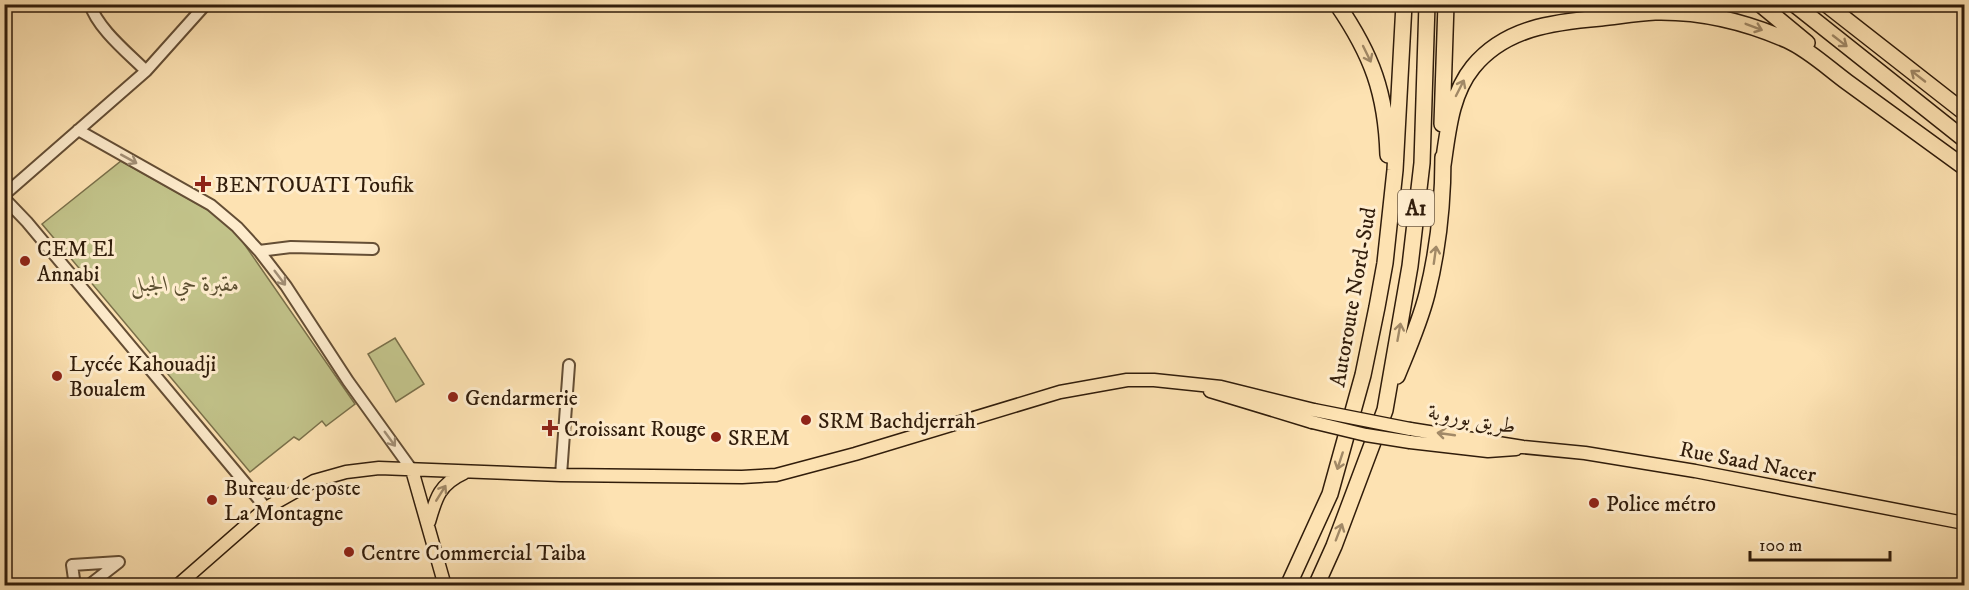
<svg xmlns="http://www.w3.org/2000/svg" width="1969" height="590" font-family="'IM FELL DW Pica',Amiri,serif">
	<style>
		.green { fill: #c2c38a; stroke: #7a704a; stroke-width: 1.5 }
		.lines { fill: none; stroke-linecap: round; stroke-linejoin: round }
		.minor-casing { stroke: #644e35; stroke-width: 14 }
		.major-casing { stroke: #311d0b; stroke-width: 15 }
		.highway-casing { stroke: #311d0b; stroke-width: 18 }
		.minor { stroke: #feeccd; stroke-width: 10 }
		.major { stroke: #fde2b2; stroke-width: 12 }
		.highway { stroke: #fde2b2; stroke-width: 15 }
		.rail-casing { stroke: #311d0b; stroke-width: 5 }
		.rail { stroke: #feeccd; stroke-width: 3; stroke-dasharray: 9; stroke-linecap: butt }
		.major-bridge-casing { stroke: #311d0b; stroke-width: 15; stroke-linecap: butt }
		.major-bridge { stroke: #fde2b2; stroke-width: 12 }
		.oneway { stroke: #a18967 }
		.oneway2 { stroke: #a28f76 }
		.poi-dot { fill: #8f2418; stroke: #feeccd; stroke-width: 2 }
		.labels { text-anchor: middle; stroke-width: 6; stroke-linejoin: round; paint-order: stroke }
		.shield { fill: #feeccd; stroke: #6e5b45; stroke-width: 1.5 }
		.shield-label { font-size: 21px; font-weight: bold; fill: #311d0b }
		.poi-label { font-size: 22px; fill: #311d0b; stroke: #feeccd; text-anchor: start }
		.park-label { font-size: 22px; font-style: italic; fill: #5c4f31; stroke: #feeccd }
		.street-label { font-size: 22px; fill: #311d0b; stroke: #feeccd }
	</style>
	<rect width="100%" height="100%" fill="#fde2b2"/>
	<filter id="stains"><feTurbulence type="fractalNoise" baseFrequency=".00333" numOctaves="4"/><feColorMatrix values="0 0 0 0 .2 0 0 0 0 .09 0 0 0 0 .02 0 0 0 .5 -.17"/></filter>
	<radialGradient id="worn" r=".72"><stop offset=".6" stop-color="#630" stop-opacity="0"/><stop offset="1" stop-color="#630" stop-opacity=".3"/></radialGradient>
	<!-- green -->
	<path class="green" d="M121,161L217,215L238,235L355,404L326,426L322,421L299,440L294,437L250,472L42,224Z
		M395,338L424,384L396,402L368,354Z"/>
	<g class="lines">
		<!-- minor casing -->
		<g class="minor-casing">
			<path id="minor" d="M90,4C97,28 128,53 146,71
				M78,130L211,205L237,227L259,251L286,286L348,381L412,470
				M4,195L146,71L206,4
				M4,198L27,222L266,508
				M259,251L291,247L373,249
				M561,475L569,365
				M75,586L72,565L119,562L88,586"/>
		</g>
		<!-- major casing -->
		<g class="major-casing">
			<path id="major" d="M1210,391L1312,422
				M1410,429L1523,447L1585,453L1695,471L1964,523
				M1410,442L1488,451L1516,449
				M412,470L445,586
				M429,522C436,497 440,484 464,473
				M177,586L266,508L314,481L346,472L379,468L561,475L742,477L776,475L855,454L1060,392L1127,380H1154L1221,387L1314,410"/>
		</g>
		<!-- highway casing -->
		<g class="highway-casing">
			<path id="highway" d="M1337,4C1372,55 1386,93 1388,155
				M1760,4L1807,43
				M1794,4L1964,139
				M1826,4L1964,112
				M1442,124L1446,4
				M1443,165C1448,131 1451,94 1473,67C1505,28 1553,22 1601,18C1619,16 1637,13 1655,12C1700,11 1746,22 1787,40C1809,50 1828,68 1847,82C1886,110 1925,139 1964,167
				M1397,376C1408,349 1420,322 1427,294C1438,250 1443,203 1443,157
				M1288,586L1330,494L1363,375L1377,307L1385,263L1395,170L1404,4
				M1316,586L1334,546L1385,410L1410,266L1422,163L1427,4"/>
		</g>
		<!-- minor -->
		<use href="#minor" class="minor"/>
		<!-- major -->
		<use href="#major" class="major"/>
		<!-- highway -->
		<use href="#highway" class="highway"/>
		<!-- rail casing -->
		<g class="rail-casing">
			<path id="rail" d="M1354,586L1355,583"/>
		</g>
		<!-- rail -->
		<use href="#rail" class="rail"/>
		<!-- major-bridge casing -->
		<g class="major-bridge-casing">
			<path id="major-bridge" d="M1314,410L1410,429
				M1312,422L1366,435L1410,442"/>
		</g>
		<!-- major-bridge -->
		<use href="#major-bridge" class="major-bridge"/>
	</g>
	<!-- one-way arrows -->
	<defs><path id="oneway-shaft" d="M-6 0H5M1.5-3L5.5 0L1.5 3" fill="none" stroke-width="1.6" stroke-linecap="round" stroke-linejoin="round" transform="scale(1.5)"/></defs>
	<g class="oneway">
		<use href="#oneway-shaft" transform="translate(1754 27) rotate(21)"/>
		<use href="#oneway-shaft" transform="translate(1840 41) rotate(38)"/>
		<use href="#oneway-shaft" transform="translate(1367 54) rotate(64)"/>
		<use href="#oneway-shaft" transform="translate(1918 76) rotate(-142)"/>
		<use href="#oneway-shaft" transform="translate(1460 88) rotate(-63)"/>
		<use href="#oneway-shaft" transform="translate(1435 255) rotate(-82)"/>
		<use href="#oneway-shaft" transform="translate(1399 332) rotate(-80)"/>
		<use href="#oneway-shaft" transform="translate(1446 434) rotate(-172)"/>
		<use href="#oneway-shaft" transform="translate(1340 461) rotate(108)"/>
		<use href="#oneway-shaft" transform="translate(441 493) rotate(-58)"/>
		<use href="#oneway-shaft" transform="translate(1339 532) rotate(-69)"/>
	</g>
	<g class="oneway2">
		<use href="#oneway-shaft" transform="translate(129 159) rotate(29)"/>
		<use href="#oneway-shaft" transform="translate(280 278) rotate(53)"/>
		<use href="#oneway-shaft" transform="translate(390 439) rotate(54)"/>
	</g>
	<!-- markers -->
	<g class="poi-dot">
		<path d="M200 175h6v6h6v6h-6v6h-6v-6h-6v-6h6z"/>
		<circle cx="25" cy="261" r="6"/>
		<circle cx="57" cy="376" r="6"/>
		<circle cx="453" cy="397" r="6"/>
		<circle cx="806" cy="420" r="6"/>
		<path d="M547 419h6v6h6v6h-6v6h-6v-6h-6v-6h6z"/>
		<circle cx="716" cy="437" r="6"/>
		<circle cx="212" cy="500" r="6"/>
		<circle cx="1594" cy="503" r="6"/>
		<circle cx="349" cy="552" r="6"/>
	</g>
	<g class="labels">
		<!-- shield labels -->
		<rect class="shield" x="1398" y="190" width="36" height="36" rx="4.5"/>
		<g class="shield-label">
			<text x="1416" y="215">A1</text>
		</g>
		<!-- poi labels -->
		<g class="poi-label">
			<text x="215" y="192">BENTOUATI Toufik</text>
			<text x="37" y="256">CEM El<tspan x="37" dy="25">Annabi</tspan></text>
			<text x="69" y="371">Lycée Kahouadji<tspan x="69" dy="25">Boualem</tspan></text>
			<text x="465" y="405">Gendarmerie</text>
			<text x="818" y="428">SRM Bachdjerrah</text>
			<text x="564" y="436">Croissant Rouge</text>
			<text x="728" y="445">SREM</text>
			<text x="224" y="495">Bureau de poste<tspan x="224" dy="25">La Montagne</tspan></text>
			<text x="1606" y="511">Police métro</text>
			<text x="361" y="560">Centre Commercial Taiba</text>
		</g>
		<!-- park labels -->
		<g class="park-label">
			<text x="185" y="291">مقبرة حي الجبل</text>
		</g>
		<!-- street labels -->
		<g class="street-label">
			<text transform="translate(1352 297) rotate(-80)" y="8">Autoroute Nord-Sud</text>
			<text transform="translate(1472 418) rotate(10)" y="8">طريق بوروبة</text>
			<text transform="translate(1748 461) rotate(11)" y="8">Rue Saad Nacer</text>
		</g>
	</g>
	<!-- margin -->
	<rect width="1969" height="590" fill="none" stroke="#fde2b2" stroke-width="24"/>
	<rect x="6" y="6" width="1957" height="578" fill="none" stroke="#311d0b" stroke-width="3"/>
	<rect x="12" y="12" width="1945" height="566" fill="none" stroke="#311d0b" stroke-width="1.5"/>
	<!-- scale -->
	<path d="M1750 551v9h140v-9" fill="none" stroke="#311d0b" stroke-width="3"/>
	<text x="1759" y="551" font-size="18" fill="#311d0b" stroke="#feeccd" stroke-width="4.5" paint-order="stroke">100 m</text>
	<rect width="100%" height="100%" filter="url(#stains)"/>
	<rect width="100%" height="100%" fill="url(#worn)"/>
</svg>
